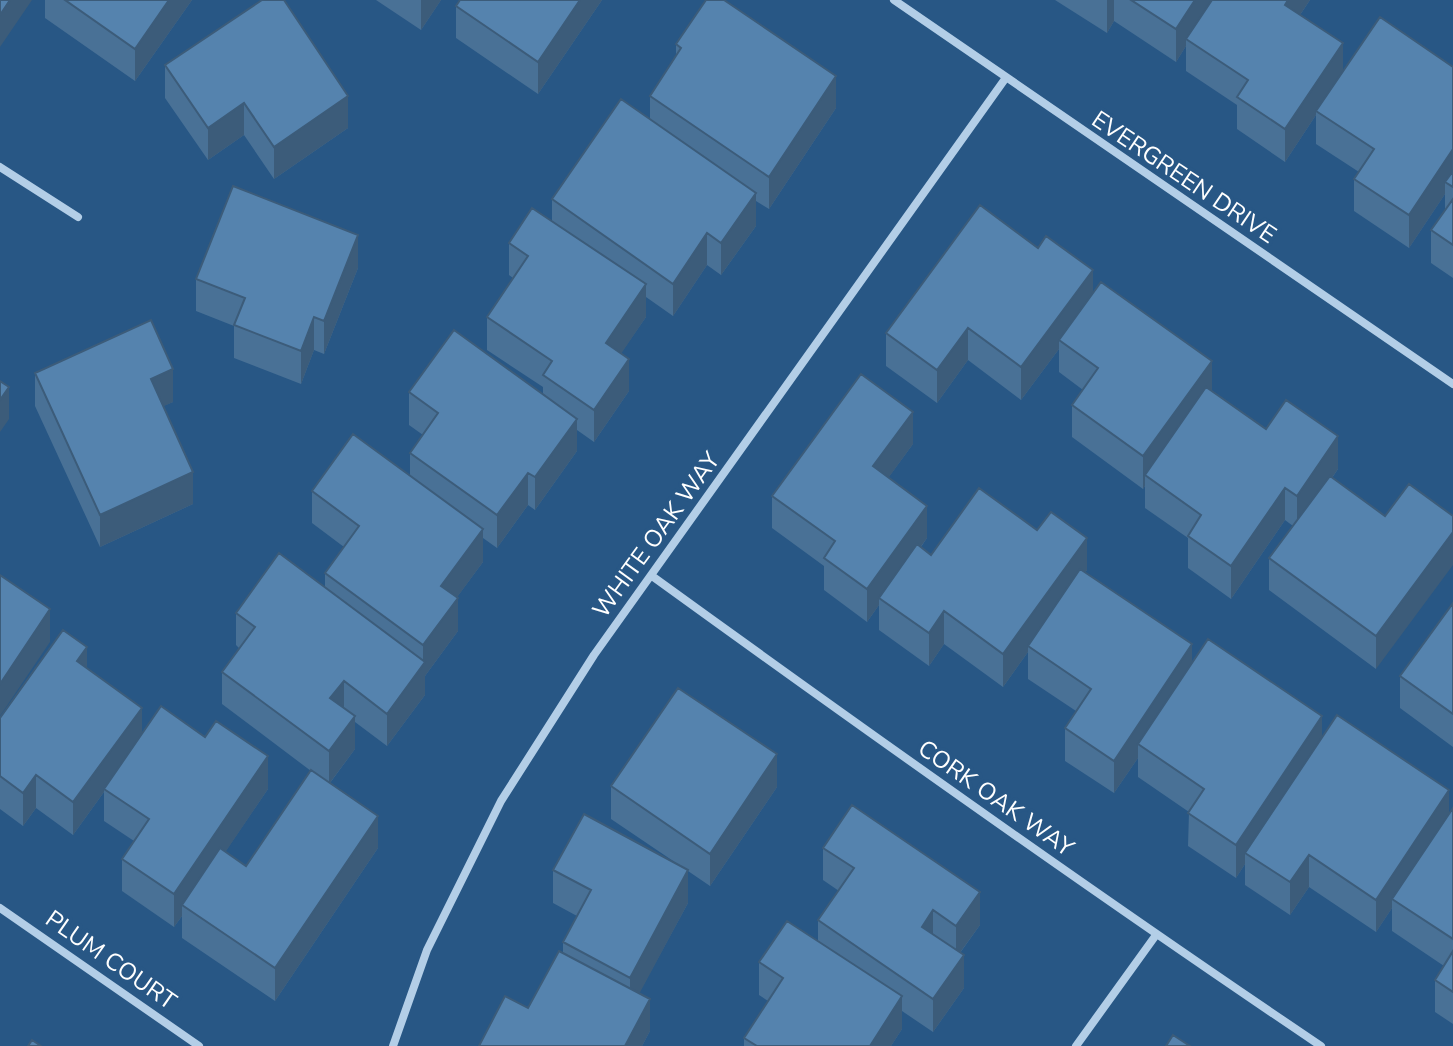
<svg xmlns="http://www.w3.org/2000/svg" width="1453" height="1046" font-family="'Nunito Sans',sans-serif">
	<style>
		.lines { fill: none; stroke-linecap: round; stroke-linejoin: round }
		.street { stroke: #b3cee7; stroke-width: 8 }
		.wall { fill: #497196 }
		.shaded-wall { fill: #3c5c7a }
		.building { fill: #5583ae; stroke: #3c5c7a; stroke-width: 2 }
		.labels { text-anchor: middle; stroke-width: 7; stroke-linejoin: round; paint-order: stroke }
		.street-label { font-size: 24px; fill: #fff; stroke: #285785 }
	</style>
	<rect width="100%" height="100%" fill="#285785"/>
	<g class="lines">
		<!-- street -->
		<path class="street" d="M894,0L1453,384
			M0,167L78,217
			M652,576C873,736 1095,894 1321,1046
			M0,908L199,1046
			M393,1046L427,950L501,801L594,655L1005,79
			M1076,1046L1156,935"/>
	</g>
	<!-- wall -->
	<path class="wall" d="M45,0H192L135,81L45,18Z
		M376,0H441L421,30Z
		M460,0H602L538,94L456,38V6Z
		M1055,0H1310L1300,15L1343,72L1453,67V278L1431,263V230L1445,210V194L1409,248L1354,211V179L1359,172L1316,144V115L1285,162L1237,129V105L1186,71V46L1176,62L1114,21L1107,33Z
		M676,44L836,108L769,209L756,201V226L721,275L707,265L673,316L646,297V317L621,353L629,391L594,442L577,430V451L535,510L528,505L497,548L483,538V562L457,597L458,631L425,676V695L387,746L355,722V749L330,783L378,848L275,1001L182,938V916L174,927L122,891V859L134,841L104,821V792L73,835L36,808L23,826L0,809V718L87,668L142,734L268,789L225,852L246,866L311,771L222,704V672L239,648L236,645V613L325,588V573L344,547L312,523V491L410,476V453L423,435L409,425V392L543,394V387L487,350V317L513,278L509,275V243L552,221V199L650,119V96L676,57Z
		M165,65L348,128L274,179L244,135L208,160L165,98Z
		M358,268L324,354L314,350L301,384L234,358V326L196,311V279Z
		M1093,293L1212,391L1266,429L1338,469L1332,478L1385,516L1376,669L1269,590V558L1293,526L1285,520L1231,599L1188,568V538L1145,508V486L1143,489L1072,437V405L1083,390L1059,372V349L1021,400L968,360L937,403L886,366V333Z
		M35,373L173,402L163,406L193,504L100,547L35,406Z
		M913,444L888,478L927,538L921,547L931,555L1087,570L1085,572L1192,664L1322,737L1449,814L1453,808V1024L1435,1012V980L1444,966L1392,931V908L1376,932L1309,887L1290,915L1245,885V864L1236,878L1188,846L1189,812L1138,777V758L1114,793L1065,761V728L1076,711L1028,679V652L1003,687L944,644L929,666L879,630V605L867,622L824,590V566L772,528V496Z
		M1453,603V747L1400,708V676Z
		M611,786L777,787L710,886L688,871V903L639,993L650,1031L642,1046H479L528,1008L563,953V942L577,916L553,903V870L682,867L611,819Z
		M823,848L980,925L960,953L964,988L933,1032L902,1011V1029L891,1046H744V1038L768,1001L759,995V962L818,941V920L839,891L823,880Z"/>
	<!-- shaded-wall -->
	<path class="shaded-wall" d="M10,0H32L0,47V15Z
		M169,0H192L135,81V49Z
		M421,0H441L421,30Z
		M580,0H602L538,94V62Z
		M1107,0H1114V21L1107,33Z
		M1195,0H1216L1186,39V46L1176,62V29Z
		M1288,0H1310L1285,37V5Z
		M1343,43V75L1316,111V115L1285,162V129Z
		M836,76V108L769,209V177Z
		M348,96V128L274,179V147Z
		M244,103V135L208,160V128Z
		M1453,149V182H1445V194L1409,248V215Z
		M756,193V226L721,275V243Z
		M707,233V265L673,316V284Z
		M358,235V268L324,354V321Z
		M1093,270V303L1059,340V349L1021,400V367Z
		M646,284V317L606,376V343Z
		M314,317V350L301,384V351Z
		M968,328V360L937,403V370Z
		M629,359V391L594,442V410Z
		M1212,361V393L1145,475V486L1143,489V456Z
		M173,369V402L151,412V379Z
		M9,387V419L0,432V400Z
		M913,412V444L873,499V466Z
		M577,419V451L535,510V477Z
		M1338,436V469L1297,528V496Z
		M193,472V504L100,547V515Z
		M528,473V505L497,548V515Z
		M1285,488V520L1231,599V566Z
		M927,506V538L882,600L879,598V605L867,622V589Z
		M483,529V562L441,619V586Z
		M1453,532V565L1376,669V636Z
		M1087,538V570L1031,648L1028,646V652L1003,687V654Z
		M458,598V631L425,676V695L387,746V714L423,664V645Z
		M50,609V642L0,716V684Z
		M944,611V644L929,666V633Z
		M1192,644V677L1138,744V758L1114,793V761Z
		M87,647V680L77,661Z
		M344,681V714L330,698Z
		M142,708V740L104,789V792L73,835V802Z
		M355,716V749L329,784V751Z
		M1322,716V749L1245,853V864L1236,878V845Z
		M777,754V787L710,886V854Z
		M268,756V789L187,909L182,905V916L174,927V894Z
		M36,775V808L23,826V793Z
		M1449,790V822L1392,899V908L1376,932V900Z
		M378,816V848L275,1001V968Z
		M1309,855V887L1290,915V882Z
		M688,870V903L630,1011V978Z
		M980,892V925L956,958V926Z
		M933,910V942L922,927Z
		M964,955V988L933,1032V999Z
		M902,996V1029L891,1046H870Z
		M650,999V1031L642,1046H625Z"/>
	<!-- building -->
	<path class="building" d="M0,0H10L0,15Z
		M65,0H169L135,49Z
		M262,0H284L348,96L274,147L244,103L208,128L165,65Z
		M460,0H580L538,62L456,6Z
		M706,0H724L836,76L769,177L650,96L681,48L676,44Z
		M1131,0H1195L1176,29Z
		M1212,0H1288L1285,5L1343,43L1285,129L1237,97L1248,80L1186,39Z
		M1380,17L1453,67V149L1409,215L1354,179L1374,149L1316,111Z
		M621,99L756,193L721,243L707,233L673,284L552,199Z
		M1453,171V187L1445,182Z
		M233,186L358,235L324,321L314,317L301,351L234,325L245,298L196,279Z
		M1453,199V245L1431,230Z
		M980,205L1038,248L1046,236L1093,270L1021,367L968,328L937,370L886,333Z
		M532,208L646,284L606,343L629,359L594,410L543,375L552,361L487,317L528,256L509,243Z
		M1101,282L1212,361L1143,456L1072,405L1098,368L1059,340Z
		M151,320L173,369L151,379L193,472L100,515L35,373Z
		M454,330L577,419L535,477L528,473L497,515L410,453L438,413L409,392Z
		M861,374L913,412L873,466L927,506L867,589L824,558L835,541L772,496Z
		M0,381L9,387L0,400Z
		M1206,387L1266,429L1286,400L1338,436L1297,496L1285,488L1231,566L1188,536L1201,515L1145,475Z
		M353,434L483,529L441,586L458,598L423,645L325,573L359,526L312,491Z
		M1330,476L1385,516L1409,484L1453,516V532L1376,636L1269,558Z
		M979,488L1037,530L1051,512L1087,538L1003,654L944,611L929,633L879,598L917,544L931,555Z
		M279,553L425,662L387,714L344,681L330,698L355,716L329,751L222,672L255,627L236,613Z
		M1080,569L1192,644L1114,761L1065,728L1091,689L1028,646Z
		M0,575L50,609L0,684Z
		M1453,603V714L1400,676Z
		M63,630L87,647L77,661L142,708L73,802L36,775L23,793L0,776V718Z
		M1208,639L1322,716L1236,845L1188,813L1204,789L1138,744Z
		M678,688L777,754L710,854L611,786Z
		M161,706L205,737L216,721L268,756L174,894L122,859L149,819L104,789Z
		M1337,715L1449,790L1376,900L1309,855L1290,882L1245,853Z
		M311,770L378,816L275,968L182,905L220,848L246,866Z
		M852,805L980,892L956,926L933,910L922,927L964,955L933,999L818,920L854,868L823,848Z
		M1453,808V939L1392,899Z
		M584,814L688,870L630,978L563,942L591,890L553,870Z
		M787,921L902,996L870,1046H757L744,1038L783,978L759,962Z
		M559,951L650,999L625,1046H479L505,996L528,1008Z
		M1453,951V992L1435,980Z
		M1173,1035L1190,1046H1166Z
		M32,1040L41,1046H28Z"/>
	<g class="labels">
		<!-- street labels -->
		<g class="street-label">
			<text transform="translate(1184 177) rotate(34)" y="8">EVERGREEN DRIVE</text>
			<text transform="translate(656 535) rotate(-54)" y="8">WHITE OAK WAY</text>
			<text transform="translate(996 798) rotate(35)" y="8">CORK OAK WAY</text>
			<text transform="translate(111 960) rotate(35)" y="8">PLUM COURT</text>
		</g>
	</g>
</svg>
